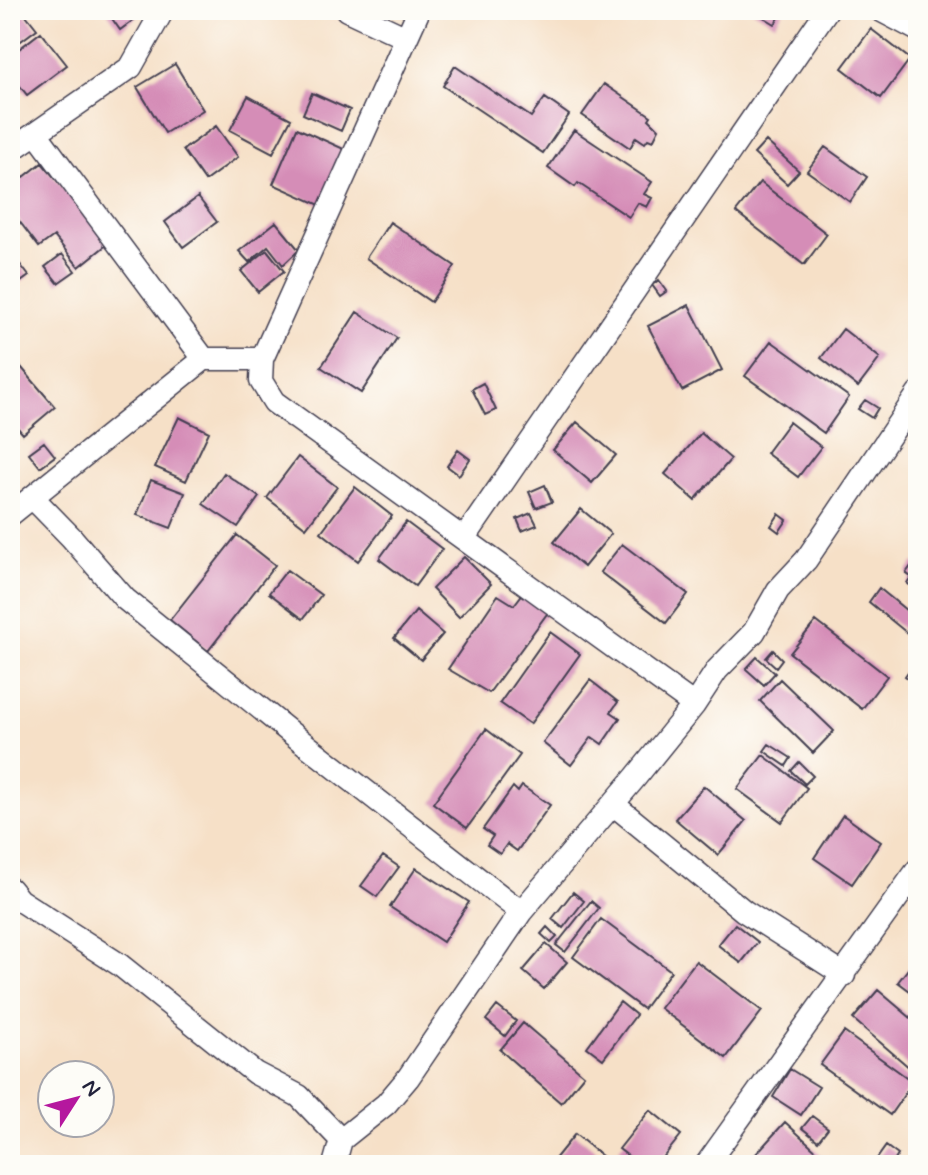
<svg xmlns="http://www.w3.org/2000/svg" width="928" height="1175" font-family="Mynerve,sans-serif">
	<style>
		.building { fill: #d58db7 }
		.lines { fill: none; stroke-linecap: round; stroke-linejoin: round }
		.street-casing { stroke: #423e50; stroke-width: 25 }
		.street { stroke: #fff; stroke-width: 22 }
	</style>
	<rect width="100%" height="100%" fill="#fdfcf7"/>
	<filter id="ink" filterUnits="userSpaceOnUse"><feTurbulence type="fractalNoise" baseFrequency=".0125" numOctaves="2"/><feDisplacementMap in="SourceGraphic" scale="16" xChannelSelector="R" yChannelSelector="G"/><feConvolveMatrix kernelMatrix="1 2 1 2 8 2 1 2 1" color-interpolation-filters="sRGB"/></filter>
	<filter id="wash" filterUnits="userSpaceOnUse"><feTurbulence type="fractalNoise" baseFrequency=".006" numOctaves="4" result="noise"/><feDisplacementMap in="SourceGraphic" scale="32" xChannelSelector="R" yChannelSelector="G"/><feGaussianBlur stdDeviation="1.8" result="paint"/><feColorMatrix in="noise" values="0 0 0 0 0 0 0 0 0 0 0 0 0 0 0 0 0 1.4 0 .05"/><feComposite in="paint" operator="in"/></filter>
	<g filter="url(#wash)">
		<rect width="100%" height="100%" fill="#f6e0c7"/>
		<g id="blocks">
			<!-- building -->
			<path class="building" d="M17,10H22L37,29L10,49V15Z
				M106,10H147L120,30Z
				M752,10H784L775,24Z
				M871,29L910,59L881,98L842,68Z
				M41,32L67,65L27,95L10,73V56Z
				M175,64L203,110L165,133L137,87Z
				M455,66L531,117L545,98L569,115L543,153L443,86Z
				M604,84L651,116L649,119L659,129L653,141L648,139L645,143L636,137L630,148L582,115Z
				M312,93L350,110L341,131L303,114Z
				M248,96L291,119L273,153L230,130Z
				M216,126L238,157L205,181L183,150Z
				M297,128L346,150L322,206L273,184Z
				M574,130L652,182L644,194L652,198L647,207L638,203L629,217L578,183L575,187L548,168Z
				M766,141L799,171L787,184L754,154Z
				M825,147L867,177L850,202L807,171Z
				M42,163L110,242L79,267L54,236L39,247L10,209V188Z
				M760,182L827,234L804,265L736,212Z
				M198,197L217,222L183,247L165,222Z
				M276,222L299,250L283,265L268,246L249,262L239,251Z
				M390,222L455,266L431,302L366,258Z
				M267,250L284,271L258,292L241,271Z
				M10,251L29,276L10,290Z
				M62,254L75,271L58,283L45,267Z
				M659,280L667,291L660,296L652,285Z
				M689,305L722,370L682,391L648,326Z
				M357,312L397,338L361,393L321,367Z
				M843,329L880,358L858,387L821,358Z
				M771,341L849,397L824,433L745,376Z
				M10,354L55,407L23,434L10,419Z
				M483,383L496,410L485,415L472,389Z
				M865,400L878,408L872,418L858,409Z
				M179,417L209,432L186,481L155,467Z
				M577,422L616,455L592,483L553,450Z
				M789,422L821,447L798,477L766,453Z
				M701,433L731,459L695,500L665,474Z
				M44,442L55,456L40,467L29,453Z
				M458,450L470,459L459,475L447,466Z
				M298,457L337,487L306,528L267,498Z
				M224,473L259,497L238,527L203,504Z
				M151,480L185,493L171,528L137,515Z
				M545,485L552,502L536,508L529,492Z
				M355,487L392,516L358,561L321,532Z
				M581,509L611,534L584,567L554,542Z
				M531,513L537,525L522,531L517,519Z
				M779,514L787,520L779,532L771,526Z
				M406,522L442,549L415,586L379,559Z
				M237,535L275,565L208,651L170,620Z
				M622,544L688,594L666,623L600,572Z
				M464,557L491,584L459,617L432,589Z
				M914,562L918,564V592L907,583L911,577L906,573Z
				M287,570L321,595L303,619L269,593Z
				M879,588L918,620V642L869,602Z
				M524,592L549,611L489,693L448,669L498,595L514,605Z
				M416,611L443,634L421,660L394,638Z
				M816,621L887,676L862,709L790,653Z
				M550,632L580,654L530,724L500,703Z
				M773,650L782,659L776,667L766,658Z
				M757,657L775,673L764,685L746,669Z
				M918,658V686L905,676Z
				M780,679L834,731L813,753L760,701Z
				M590,680L618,702L611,712L620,718L602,744L592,737L571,765L543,743Z
				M486,729L520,755L467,828L433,803Z
				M769,744L791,758L786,766L764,751Z
				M763,755L807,788L782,822L737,789Z
				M799,762L813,776L805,784L791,771Z
				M522,786L550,805L517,851L507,844L500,854L487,845L493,836L483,829L513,787L518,792Z
				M704,786L746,821L718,855L675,819Z
				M843,815L881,842L852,884L814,858Z
				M383,856L399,867L377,897L361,886Z
				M416,868L469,902L443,942L390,907Z
				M573,892L584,901L563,928L552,919Z
				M591,901L599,908L565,952L556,945Z
				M601,919L671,971L643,1009L573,957Z
				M735,924L758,942L741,963L718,945Z
				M547,927L557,937L551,943L541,934Z
				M546,944L567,962L544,989L523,971Z
				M918,956V997L898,982Z
				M696,961L762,1011L726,1058L660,1008Z
				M878,990L918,1024V1075L853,1019Z
				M620,1002L636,1015L603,1059L587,1047Z
				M497,1006L516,1021L505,1036L486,1020Z
				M523,1023L584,1075L561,1103L500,1050Z
				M844,1032L913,1082L890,1115L820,1065Z
				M790,1069L819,1087L801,1115L773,1097Z
				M650,1110L681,1135L657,1165H640L619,1149Z
				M812,1116L828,1128L818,1141L802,1128Z
				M785,1122L832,1165H768L756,1154Z
				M575,1134L613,1165H550Z
				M886,1146L898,1155L892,1165H883L876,1160Z"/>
		</g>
	</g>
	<g filter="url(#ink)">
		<use href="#blocks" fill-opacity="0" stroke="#423e50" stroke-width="2"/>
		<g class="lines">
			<!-- street casing -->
			<g class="street-casing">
				<path id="street" d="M347,10L398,34
					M419,10L262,359L261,381L274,402L694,705
					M880,10L918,30
					M36,133L204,359
					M10,151L131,67L163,10
					M33,498L71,537L125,599L291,733L521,912
					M10,515L204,359H262
					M464,539L827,10
					M613,804L744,911L844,975
					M10,889L19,900L120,965L255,1073L299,1096L341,1140L334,1165
					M341,1140L386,1104L408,1078L521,912L635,778L694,705L717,670L754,632L778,590L806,560L918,394
					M706,1165L918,869"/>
			</g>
			<!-- street -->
			<use href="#street" class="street"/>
		</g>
	</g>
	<!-- margin -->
	<rect width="928" height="1175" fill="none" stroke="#fdfcf7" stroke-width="40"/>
	<!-- north arrow -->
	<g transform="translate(76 1099) rotate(54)"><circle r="38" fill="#fdfcf7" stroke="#a5a5ac" stroke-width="2"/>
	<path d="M0-6L14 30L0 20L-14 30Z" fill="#b5179e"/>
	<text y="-12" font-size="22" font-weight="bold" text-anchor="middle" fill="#22223b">N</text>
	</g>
</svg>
